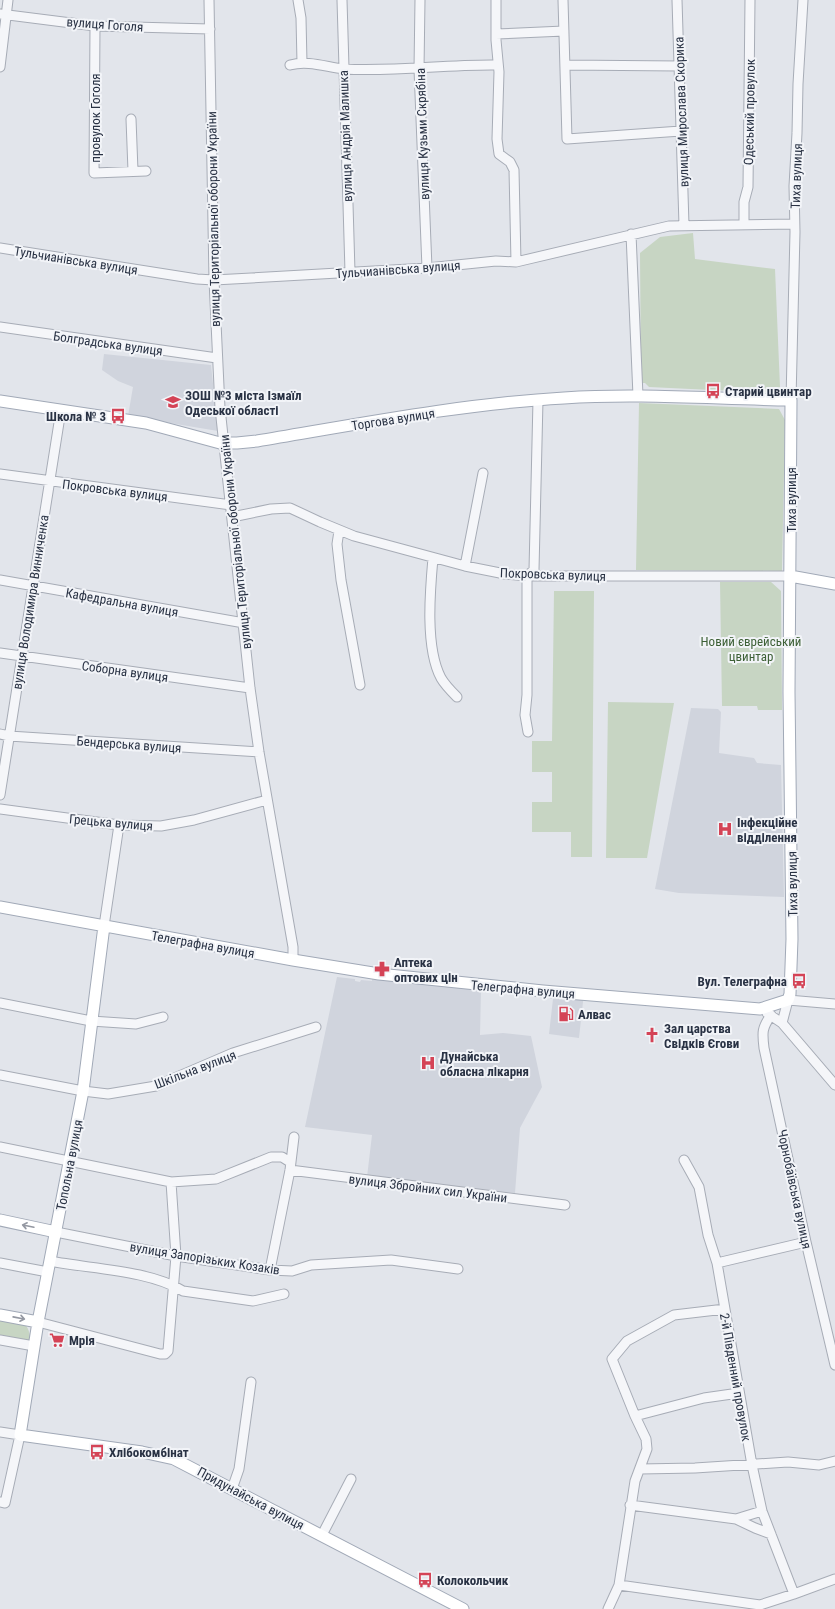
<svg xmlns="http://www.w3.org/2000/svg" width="835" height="1609" font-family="'Roboto Condensed',sans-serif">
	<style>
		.built { fill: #d0d4dd }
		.green { fill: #c7d5c3 }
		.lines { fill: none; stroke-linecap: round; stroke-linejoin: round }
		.minor-casing { stroke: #a7acb6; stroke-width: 11 }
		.major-casing { stroke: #a1a9b7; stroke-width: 13 }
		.minor { stroke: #f5f6f9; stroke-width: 9 }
		.major { stroke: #fff; stroke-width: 11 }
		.oneway { stroke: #9498a2 }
		.labels { text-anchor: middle; stroke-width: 4; stroke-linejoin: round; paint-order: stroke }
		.street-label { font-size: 13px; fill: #293244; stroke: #f2f4f8 }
		.poi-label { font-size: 13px; font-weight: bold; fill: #293244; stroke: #f2f4f8; text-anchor: start }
		.park-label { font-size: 13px; fill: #3d6036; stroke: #f2f4f8 }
	</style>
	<rect width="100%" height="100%" fill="#e2e5eb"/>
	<!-- built -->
	<path class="built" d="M104,354L211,365L218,431L128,416L133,387L118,381L102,370Z
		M691,708L718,709L721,712L719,753L754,758L757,763L781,765L784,897L679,893L655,889Z
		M337,977L355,979V981L360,982L361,980L372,981V977L481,990L480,1035L503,1033L531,1036L542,1087L520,1128L515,1193L367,1177L372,1135L305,1127Z
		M554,990L584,993L579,1038L549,1034Z"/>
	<!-- green -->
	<path class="green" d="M693,233L695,259L775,269L780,387L776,393L649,387L645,383H641L640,253L660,237Z
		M639,403L779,409L785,420L782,571L636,570Z
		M720,582H771L781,591L782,710H758L757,706H722Z
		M554,591H594L592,857H571V832H532V802H552V772H532V741H552Z
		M608,702L674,703L647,858H606Z
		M0,1317C19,1321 31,1320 30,1343L0,1339Z"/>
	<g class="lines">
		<!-- minor casing -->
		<g class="minor-casing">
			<path id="minor" d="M209,0L214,280L220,408L250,688L259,752L293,947V960
				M298,0L301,18L302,63
				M342,0L350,272
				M420,0L419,69L427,268
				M496,0V40L499,72L497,139L499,154L510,162L514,170L516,262
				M563,0L567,139L681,131
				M677,0L684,225
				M0,14L95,26L210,29
				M95,26L94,173L146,171
				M496,34L564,31
				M290,65C308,60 326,67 344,69C396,72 447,64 498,65
				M565,65L679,66
				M0,67L8,0
				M131,119L133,171
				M744,224V202L748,187L750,0
				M631,234L638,396
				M0,248L197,279L214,280L427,268L496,261L516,262L669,226L794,224
				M0,327L217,358
				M791,400L795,232L794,186L797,133L798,84L803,0
				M0,474L231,505
				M232,517L271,509L290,508L320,522L354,536L465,566L505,574L527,576H790
				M339,531L337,544L341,580L360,685
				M433,558C430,591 425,648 441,678C445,685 451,691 457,697
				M465,566L483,473
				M0,580L244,623
				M0,653L250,688
				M528,732L525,715L527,695V576L534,570L538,400
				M0,734L9,736L259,752
				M0,795L61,410
				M0,809L119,825L161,826L194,820L267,800
				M104,926L119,825
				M0,1003L91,1021L136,1024L163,1017
				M767,1013L782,1023L835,1085
				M771,1015C762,1028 762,1032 764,1048L806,1242L835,1365
				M782,1023L788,1000L835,1004
				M0,1075L83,1091L108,1094L156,1086L233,1053L316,1027
				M0,1147L171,1182L216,1179L271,1157H282L290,1162
				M684,1160L699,1187L708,1235L717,1263L752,1465L762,1511L794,1594
				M290,1170L565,1205
				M56,1232L176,1256L270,1270L292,1271L311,1265L391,1260L458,1269
				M50,1261C90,1269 149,1270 183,1291L253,1301L284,1294
				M0,1263L48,1272
				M717,1263L806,1242
				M270,1270L290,1170L294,1137
				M38,1322L160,1354H165L168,1351L176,1256L171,1182
				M0,1340L34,1346
				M635,1416L704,1398L739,1393
				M0,1432L20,1435L5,1503L0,1502
				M640,1469L695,1468L788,1462L819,1465L835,1461
				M232,1489L239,1469L251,1382
				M630,1505L736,1519L762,1511
				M736,1519L755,1528L771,1534
				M322,1535L351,1479
				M619,1585L760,1605L794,1594L835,1579
				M608,1609L619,1585L635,1481L647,1449L646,1439L635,1416L612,1359L627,1341L674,1315L725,1309"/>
		</g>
		<!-- major casing -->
		<g class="major-casing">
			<path id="major" d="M0,401L146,423L220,443H237L257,441C359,424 461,404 564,398C639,393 715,399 791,400L789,692L792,939L790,994L788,1000L760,1009L543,991L379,974L293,960L0,907
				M790,576L835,584
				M104,926L83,1091L38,1322L20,1435L142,1452L174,1459L463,1609
				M0,1220L56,1232
				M0,1315L38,1322"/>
		</g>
		<!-- minor -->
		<use href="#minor" class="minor"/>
		<!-- major -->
		<use href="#major" class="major"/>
	</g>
	<!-- one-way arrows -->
	<defs><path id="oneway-shaft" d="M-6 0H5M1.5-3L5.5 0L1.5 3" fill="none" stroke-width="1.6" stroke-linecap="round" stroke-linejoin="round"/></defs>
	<g class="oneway">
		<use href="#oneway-shaft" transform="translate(28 1226) rotate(-168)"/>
		<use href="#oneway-shaft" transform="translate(19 1318) rotate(11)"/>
	</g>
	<!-- icons -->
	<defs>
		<g id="bus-bare" transform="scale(1.2)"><path d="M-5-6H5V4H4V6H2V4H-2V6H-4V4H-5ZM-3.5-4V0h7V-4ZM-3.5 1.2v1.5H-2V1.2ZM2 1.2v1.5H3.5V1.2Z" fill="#d44356" stroke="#f2f4f8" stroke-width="2.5" paint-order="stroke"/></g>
		<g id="school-bare" transform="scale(1.2)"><path d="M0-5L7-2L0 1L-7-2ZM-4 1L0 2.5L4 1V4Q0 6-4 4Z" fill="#d44356" stroke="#f2f4f8" stroke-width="2.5" paint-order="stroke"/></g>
		<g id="hospital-bare" transform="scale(1.2)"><path d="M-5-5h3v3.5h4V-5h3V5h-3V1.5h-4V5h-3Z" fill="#d44356" stroke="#f2f4f8" stroke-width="2.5" paint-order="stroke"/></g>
		<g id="pharmacy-bare" transform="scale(1.2)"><path d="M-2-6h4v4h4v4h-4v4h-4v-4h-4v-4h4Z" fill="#d44356" stroke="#f2f4f8" stroke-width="2.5" paint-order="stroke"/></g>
		<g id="fuel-bare" transform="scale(1.2)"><path d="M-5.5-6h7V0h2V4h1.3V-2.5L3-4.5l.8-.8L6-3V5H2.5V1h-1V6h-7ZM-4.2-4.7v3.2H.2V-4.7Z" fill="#d44356" stroke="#f2f4f8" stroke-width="2.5" paint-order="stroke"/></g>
		<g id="church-bare" transform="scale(1.2)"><path d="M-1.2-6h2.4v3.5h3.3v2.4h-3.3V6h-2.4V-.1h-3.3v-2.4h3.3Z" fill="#d44356" stroke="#f2f4f8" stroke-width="2.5" paint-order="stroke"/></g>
		<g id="supermarket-bare" transform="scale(1.2)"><path d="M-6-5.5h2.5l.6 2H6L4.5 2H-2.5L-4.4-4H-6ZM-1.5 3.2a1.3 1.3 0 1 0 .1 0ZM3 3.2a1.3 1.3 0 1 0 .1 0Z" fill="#d44356" stroke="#f2f4f8" stroke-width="2.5" paint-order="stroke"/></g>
	</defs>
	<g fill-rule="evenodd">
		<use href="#bus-bare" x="713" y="391"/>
		<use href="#school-bare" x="173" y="402"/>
		<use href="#bus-bare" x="118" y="416"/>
		<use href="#hospital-bare" x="725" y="829"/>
		<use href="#pharmacy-bare" x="382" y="969"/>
		<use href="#bus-bare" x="799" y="981"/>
		<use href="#fuel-bare" x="566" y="1014"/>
		<use href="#church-bare" x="652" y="1035"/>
		<use href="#hospital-bare" x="428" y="1063"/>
		<use href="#supermarket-bare" x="57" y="1340"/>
		<use href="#bus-bare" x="97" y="1452"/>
		<use href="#bus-bare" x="425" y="1580"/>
	</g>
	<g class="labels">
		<!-- street labels -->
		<g class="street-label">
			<text transform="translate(105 24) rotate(4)" y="5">вулиця Гоголя</text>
			<text transform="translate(681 112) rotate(-92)" y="5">вулиця Мирослава Скорика</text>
			<text transform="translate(749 112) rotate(-89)" y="5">Одеський провулок</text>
			<text transform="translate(95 118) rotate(-90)" y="5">провулок Гоголя</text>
			<text transform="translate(422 134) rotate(-92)" y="5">вулиця Кузьми Скрябіна</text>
			<text transform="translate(345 136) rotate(-92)" y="5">вулиця Андрія Малишка</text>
			<text transform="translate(796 176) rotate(-88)" y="5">Тиха вулиця</text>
			<text transform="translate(213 219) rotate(-91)" y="5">вулиця Територіальної оборони України</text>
			<text transform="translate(76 260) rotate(9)" y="5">Тульчианівська вулиця</text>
			<text transform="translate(398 269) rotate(-4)" y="5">Тульчианівська вулиця</text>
			<text transform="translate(108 343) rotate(8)" y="5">Болградська вулиця</text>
			<text transform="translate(393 419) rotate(-9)" y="5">Торгова вулиця</text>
			<text transform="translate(115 490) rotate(7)" y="5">Покровська вулиця</text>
			<text transform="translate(791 500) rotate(-90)" y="5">Тиха вулиця</text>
			<text transform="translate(235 542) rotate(-96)" y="5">вулиця Територіальної оборони України</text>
			<text transform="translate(553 574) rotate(2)" y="5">Покровська вулиця</text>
			<text transform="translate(30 602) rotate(-81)" y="5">вулиця Володимира Винниченка</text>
			<text transform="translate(122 602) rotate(10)" y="5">Кафедральна вулиця</text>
			<text transform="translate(125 671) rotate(8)" y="5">Соборна вулиця</text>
			<text transform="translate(129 744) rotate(4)" y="5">Бендерська вулиця</text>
			<text transform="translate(111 822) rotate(5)" y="5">Грецька вулиця</text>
			<text transform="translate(792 884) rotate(-91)" y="5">Тиха вулиця</text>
			<text transform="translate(203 944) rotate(10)" y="5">Телеграфна вулиця</text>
			<text transform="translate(523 989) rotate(5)" y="5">Телеграфна вулиця</text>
			<text transform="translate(195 1069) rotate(-21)" y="5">Шкільна вулиця</text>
			<text transform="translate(69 1165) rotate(-79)" y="5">Топольна вулиця</text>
			<text transform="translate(428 1188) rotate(7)" y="5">вулиця Збройних сил України</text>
			<text transform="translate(795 1189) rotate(78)" y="5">Чорнобаївська вулиця</text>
			<text transform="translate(205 1258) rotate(9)" y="5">вулиця Запорізьких Козаків</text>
			<text transform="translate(736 1377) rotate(80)" y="5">2-й Південний провулок</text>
			<text transform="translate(251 1498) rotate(28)" y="5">Придунайська вулиця</text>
		</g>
		<!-- poi labels -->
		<g class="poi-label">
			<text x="725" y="396">Старий цвинтар</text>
			<text x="185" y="400">ЗОШ №3 міста Ізмаїл<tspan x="185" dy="15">Одеської області</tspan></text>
			<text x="106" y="421" text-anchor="end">Школа № 3</text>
			<text x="737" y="827">Інфекційне<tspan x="737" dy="15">відділення</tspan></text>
			<text x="394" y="967">Аптека<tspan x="394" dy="15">оптових цін</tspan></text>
			<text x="787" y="986" text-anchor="end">Вул. Телеграфна</text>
			<text x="578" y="1019">Алвас</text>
			<text x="664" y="1033">Зал царства<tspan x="664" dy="15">Свідків Єгови</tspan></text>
			<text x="440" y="1061">Дунайська<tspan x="440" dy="15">обласна лікарня</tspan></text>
			<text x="69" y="1345">Мрія</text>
			<text x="109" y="1457">Хлібокомбінат</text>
			<text x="437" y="1585">Колокольчик</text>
		</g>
		<!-- park labels -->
		<g class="park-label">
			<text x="751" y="646">Новий єврейський<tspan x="751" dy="15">цвинтар</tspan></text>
		</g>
	</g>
</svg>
